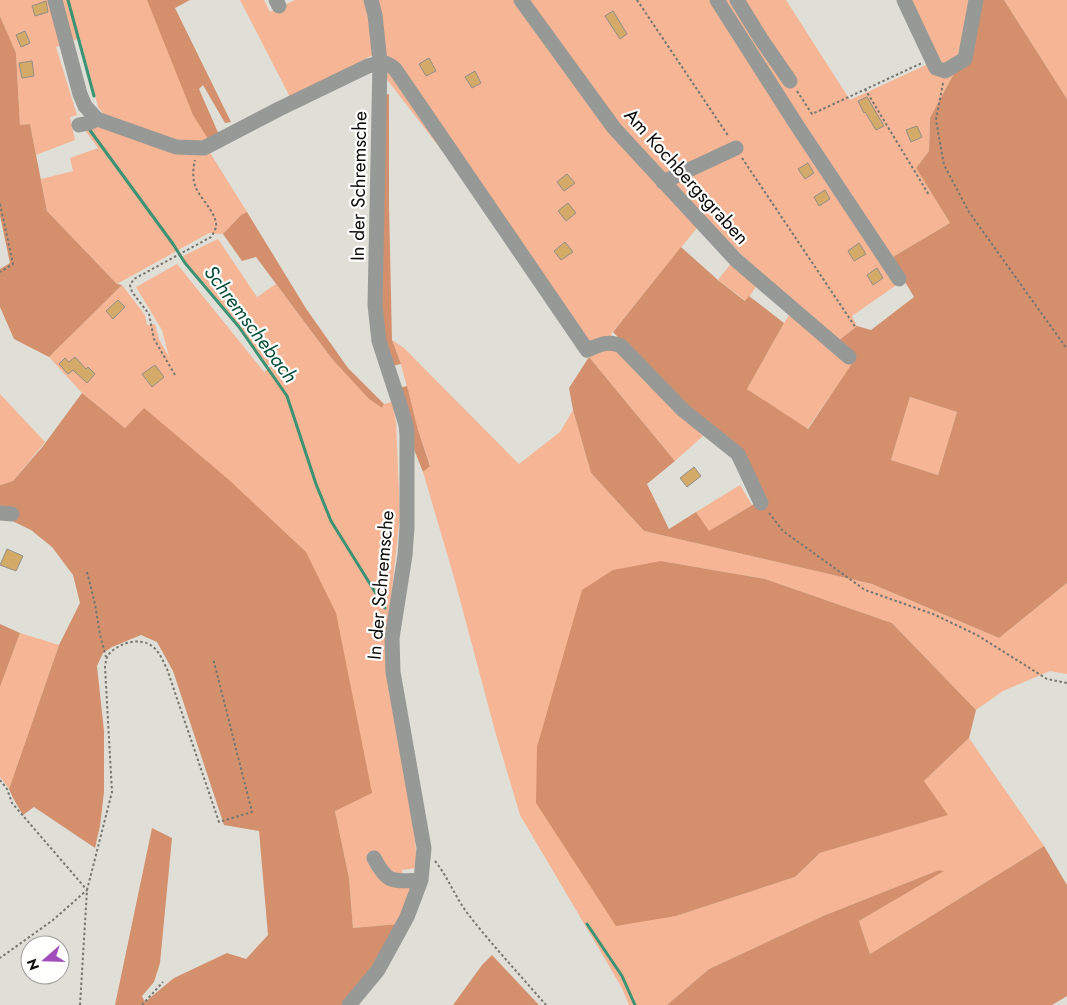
<svg xmlns="http://www.w3.org/2000/svg" width="1067" height="1005" font-family="Jost,sans-serif">
	<style>
		.green { fill: #f6b594 }
		.forest { fill: #d4906d; fill-rule: evenodd }
		.lines { fill: none; stroke-linecap: round; stroke-linejoin: round }
		.stream { stroke: #3c9374; stroke-width: 3 }
		.building { fill: #d3aa68; stroke: #938e88 }
		.path { stroke: #767671; stroke-width: 2; stroke-dasharray: 2.5 2.5; stroke-linecap: butt }
		.minor { stroke: #979996; stroke-width: 15 }
		.labels { text-anchor: middle; stroke-width: 4.5; stroke-linejoin: round; paint-order: stroke }
		.street-label { font-size: 19px; fill: #0c0c0a; stroke: #fffffe }
		.water-label { font-size: 20px; font-style: italic; fill: #014d37; stroke: #fffffe }
	</style>
	<rect width="100%" height="100%" fill="#dfdfd7"/>
	<!-- green -->
	<path class="green" d="M0,0H147L210,142L177,140L108,119L98,107L80,38L56,47L77,115L70,117L75,140L36,155L30,124L20,125L16,53L0,16Z
		M240,0H264L270,12L295,0H366L374,54L291,99Z
		M376,0H786L850,100L926,65L936,58L910,0H969L965,53L930,118L929,151L916,168L950,223L891,258L898,284L852,316L857,326L838,341L852,358L851,366L807,429L747,389L784,323L797,303L762,275L705,218L611,334L619,350L703,436L675,461L589,357L447,157L388,81L383,70Z
		M1004,0H1067V99Z
		M97,123L209,151L247,212L241,215L223,234L209,233L117,284L47,211L41,179L73,171L70,158L98,148L84,129Z
		M218,239L257,297L276,284L332,359L369,399L382,408L384,404L392,402L396,421L400,515L390,609L415,837L417,868L402,870L405,883L415,884L399,924L353,928L349,878L335,811L144,409L125,428L82,393L49,357L122,285L145,315L147,325L155,324L159,339L169,357L162,330L136,287L177,264L264,372L287,352L267,366L239,327L185,263L183,256Z
		M732,262L756,287L746,301L718,280Z
		M392,340L404,348L519,464L560,432L573,410L591,473L644,531L872,584L999,638L1067,583V674L1050,671L1003,691L976,710L892,623L765,579L661,561L676,916L795,877L820,853L947,815L924,781L969,738L1044,846L870,954L859,921L943,871L939,870L823,916L709,969L667,1005H629L622,988L520,815L495,731L455,581L423,472L430,465L418,430L401,364Z
		M0,394L45,442L13,481L0,485Z
		M910,397L957,412L938,475L891,460Z
		M740,485L752,505L708,532L696,512Z
		M20,633L59,645L9,789L0,777V687Z"/>
	<!-- forest -->
	<path class="forest" d="M147,0H190L175,8L231,122L225,123L203,85L199,89L220,137L210,142L193,115Z
		M969,0H1004L1067,99V583L999,638L872,584L644,531L591,473L573,410L569,388L589,357L675,461L647,484L669,529L696,512L709,531L764,498L753,473L687,408L613,332L681,247L719,281L745,301L749,296L784,323L747,389L808,429L851,365L852,358L838,341L857,326L871,330L914,297L891,258L950,223L916,168L929,151L930,118L965,53ZM910,397L957,412L938,475L891,460Z
		M0,16L16,53L20,125L30,124L47,211L117,284L122,285L49,357L14,339L0,307V269L10,263L0,216Z
		M389,94V205L392,340L401,364L392,366L380,319L383,95Z
		M247,212L307,310L348,368L384,404L382,408L369,399L332,359L256,257L242,261L223,234L241,215Z
		M407,386L418,430L430,466L423,472L411,442L399,388Z
		M82,393L125,428L144,408L228,479L306,552L336,613L372,793L335,811L349,878L353,928L399,924L354,1005H115L152,828L172,838L160,963L154,982L142,996L145,1002L174,978L227,953L246,959L268,935L259,831L224,825L173,671L157,642L141,635L112,647L103,653L97,666L104,731V792L100,826L95,848L34,807L23,815L13,798L9,789L59,645L80,603L73,575L52,547L31,530L0,515V485L13,481L43,446Z
		M661,561L765,579L892,623L976,710L969,738L924,781L948,815L820,853L795,877L676,916L616,926L536,803L537,747L582,590L613,570Z
		M0,624L20,633L0,687Z
		M1044,846L1067,885V996L1052,1005H667L709,969L823,916L939,870L944,871L859,921L870,954Z
		M492,955L539,1005H453L482,965Z"/>
	<g class="lines">
		<!-- stream -->
		<path class="stream" d="M68,0L94,96
			M89,129L173,244L185,263L239,327L287,396L316,484L331,521L385,608
			M587,924L622,976L635,1005"/>
	</g>
	<!-- building -->
	<path class="building" d="M46,1L48,12L35,16L32,6Z
		M613,11L627,34L620,39L605,16Z
		M25,31L30,43L21,47L16,35Z
		M429,58L436,71L426,76L419,64Z
		M32,61L34,76L22,78L19,63Z
		M475,71L481,83L472,88L465,77Z
		M867,97L884,126L876,130L865,112L864,113L858,101Z
		M917,126L922,137L911,142L906,130Z
		M808,163L814,173L805,179L798,169Z
		M567,174L575,183L564,191L557,182Z
		M825,190L830,199L819,206L814,197Z
		M568,203L576,213L566,221L558,211Z
		M565,242L573,252L561,260L554,251Z
		M859,243L866,254L854,261L848,251Z
		M877,268L883,278L873,285L867,275Z
		M118,300L125,307L113,319L106,311Z
		M75,357L86,369L88,367L95,374L87,383L73,370L68,374L59,364L65,358L69,362Z
		M155,365L164,377L152,387L142,374Z
		M694,467L701,476L687,487L680,478Z
		M7,549L23,556L16,571L0,565Z"/>
	<g class="lines">
		<!-- path -->
		<path class="path" d="M637,0L729,137
			M943,83L936,120L944,165L969,212L1067,349
			M865,89L929,195
			M797,91L812,114L922,63
			M742,158L856,328
			M0,204L13,264L0,272
			M175,375L154,339L149,314L132,292L130,285L134,279L211,237C212,235 214,233 215,230C221,217 201,200 196,188C192,179 193,168 195,160
			M769,513L783,531L865,590L933,614L977,635L1047,679L1067,683
			M87,572L95,604L100,635L106,657
			M0,780L7,789L12,803L87,890L53,920L0,958
			M435,861C448,877 455,897 468,914C492,945 520,975 546,1005
			M80,1005L87,890L112,792L105,667C106,661 106,656 111,652C120,643 140,637 152,646C159,651 163,661 167,669L219,822L252,812L213,658
			M142,1005L163,982"/>
		<!-- minor -->
		<path class="minor" d="M55,0L80,94L85,106L97,119L176,147L204,148L279,109L368,66C381,62 385,60 395,69L587,350C599,345 609,340 621,346L683,410L738,454L761,503
			M276,0L279,6
			M521,0L614,128L736,260L849,357
			M717,0L798,127L899,279
			M737,0L761,39L790,81
			M904,0L936,68L945,71L965,59L976,0
			M79,125L89,123L97,119
			M663,182L736,148
			M0,513L12,514
			M374,858C388,885 393,881 421,880
			M349,1005L378,970L407,917L421,880L424,848L393,672L392,638L405,555L407,527V435L406,425L399,402L379,341L375,305L380,62L375,15L371,0"/>
	</g>
	<g class="labels">
		<!-- street labels -->
		<g class="street-label">
			<text transform="translate(687 176) rotate(48)" y="7">Am Kochbergsgraben</text>
			<text transform="translate(358 186) rotate(-89)" y="7">In der Schremsche</text>
			<text transform="translate(380 585) rotate(-85)" y="7">In der Schremsche</text>
		</g>
		<!-- water labels -->
		<g class="water-label">
			<text transform="translate(251 324) rotate(53)" y="7">Schremschebach</text>
		</g>
	</g>
	<!-- north arrow -->
	<g transform="translate(45 960) rotate(250)"><circle r="24" fill="#fffffe" stroke="#9e9e9c"/>
	<path d="M0-4L9 19L0 12L-9 19Z" fill="#a24cba"/>
	<text y="-8" font-size="14" font-weight="bold" text-anchor="middle" fill="#0c0c0a">N</text>
	</g>
</svg>
